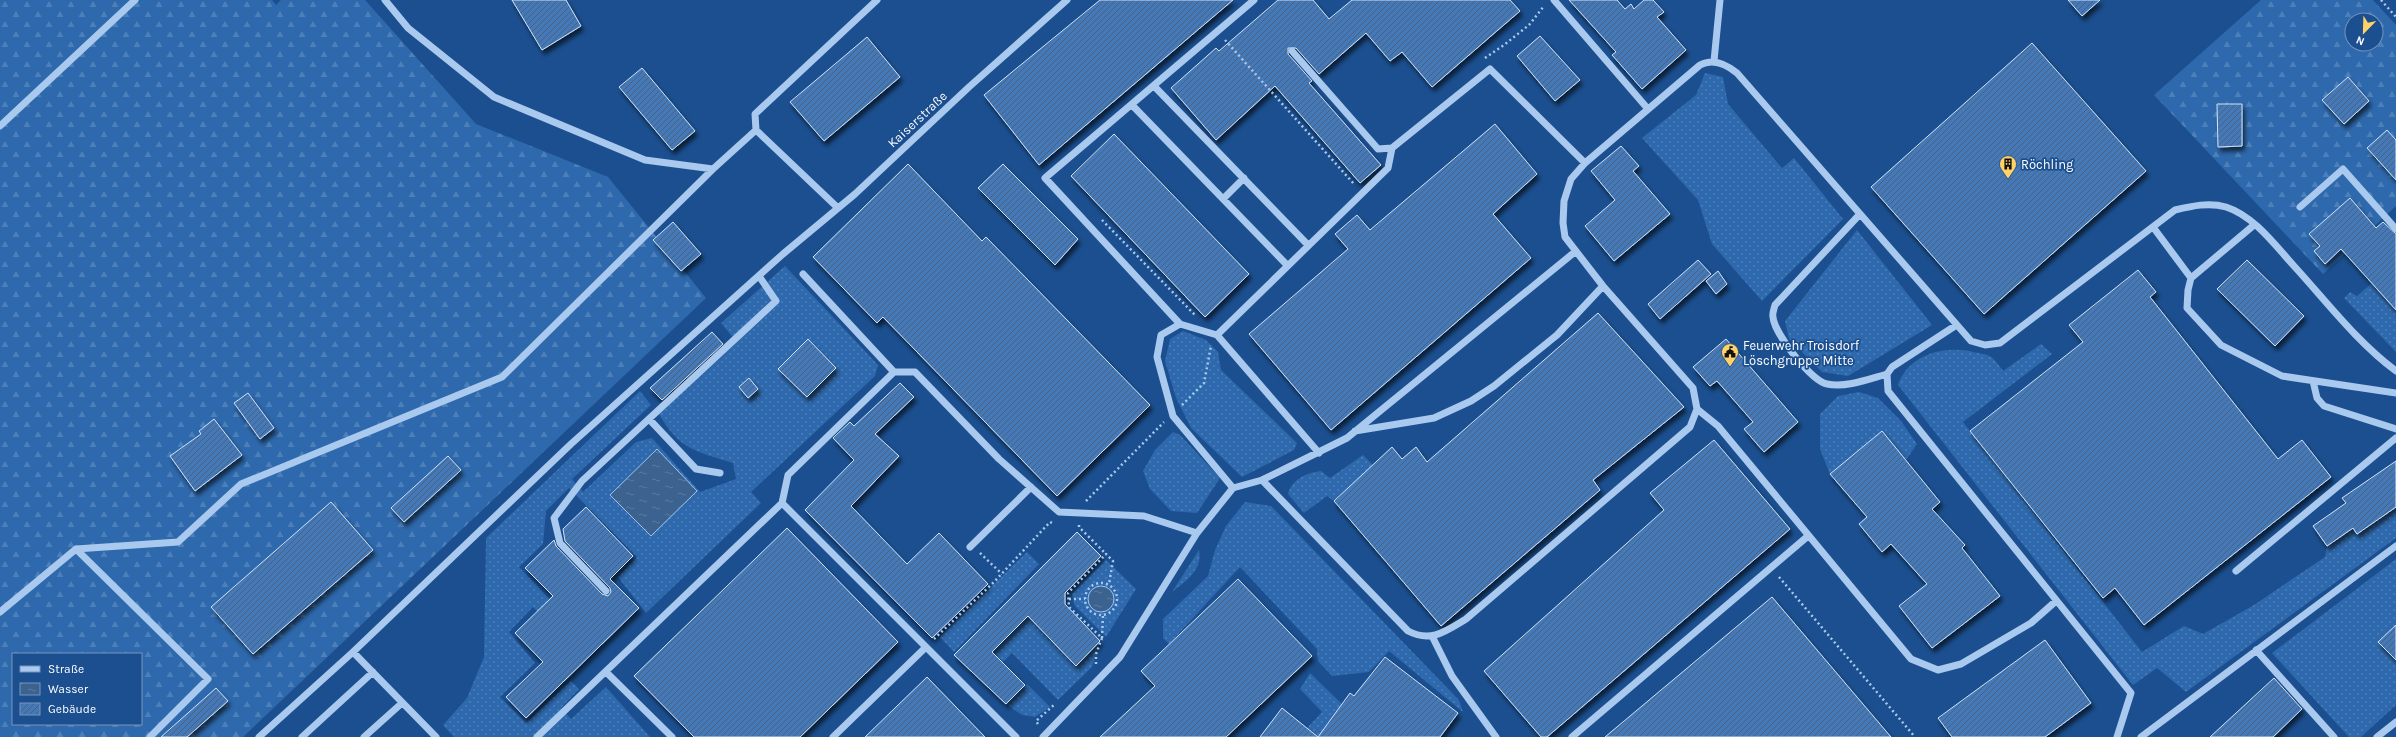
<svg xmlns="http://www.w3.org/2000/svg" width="2396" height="737" font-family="Karla,sans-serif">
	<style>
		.grass { fill: url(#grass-dots) }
		.forest { fill: url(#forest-firs); fill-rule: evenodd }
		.water { fill: url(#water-ripples); stroke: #9cc4f0 }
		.building { fill: url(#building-hatch); stroke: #cfe3fa; filter: url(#shadow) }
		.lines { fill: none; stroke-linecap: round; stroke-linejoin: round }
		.path { stroke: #a9c9ee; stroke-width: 2.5; stroke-dasharray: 2 3; stroke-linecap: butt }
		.minor { stroke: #a9c9ee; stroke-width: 7 }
		.labels { text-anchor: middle; stroke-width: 3.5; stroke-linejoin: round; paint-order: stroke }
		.street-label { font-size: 13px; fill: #fff; stroke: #1b4f8f }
		.poi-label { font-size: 13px; fill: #fff; stroke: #1b4f8f; text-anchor: start }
	</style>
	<defs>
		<pattern id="grass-dots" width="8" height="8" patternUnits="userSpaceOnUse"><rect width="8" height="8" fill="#2e69ad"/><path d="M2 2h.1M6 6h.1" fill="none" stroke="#4d80b9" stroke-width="1.8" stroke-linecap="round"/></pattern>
		<pattern id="forest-firs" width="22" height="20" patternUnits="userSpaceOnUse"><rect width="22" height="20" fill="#2e69ad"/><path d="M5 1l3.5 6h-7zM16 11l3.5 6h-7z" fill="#4d80b9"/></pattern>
		<pattern id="water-ripples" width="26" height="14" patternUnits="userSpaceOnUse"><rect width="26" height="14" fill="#3c6290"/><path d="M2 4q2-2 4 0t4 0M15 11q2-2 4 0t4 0" fill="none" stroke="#597aa1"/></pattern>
		<pattern id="building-hatch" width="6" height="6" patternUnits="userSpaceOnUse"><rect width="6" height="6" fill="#4478b7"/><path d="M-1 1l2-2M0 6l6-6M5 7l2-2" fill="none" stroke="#486282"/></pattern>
		<filter id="shadow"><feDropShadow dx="2.5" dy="4.5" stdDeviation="2" flood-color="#0009"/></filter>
	</defs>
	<rect width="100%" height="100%" fill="#1b4f8f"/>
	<!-- grass -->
	<path class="grass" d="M1705,73L1723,77L1728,104L1782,168L1794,158L1843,219L1762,301L1712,244L1698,200L1642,138L1696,95Z
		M1857,230L1932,325L1848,376L1822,372L1789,339L1785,321Z
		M785,266L878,365L875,376L751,492L761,503L646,613L618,577L637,557L569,488L546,511L543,544L519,567L592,644L580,656L533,607L509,632L535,663L500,697L526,723L571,681L579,689L561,708L571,719L606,687L650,737H454L443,725L467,698L484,657L486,538L640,391L651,405L572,479L583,492L636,442L652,438L700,492L736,479L733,463C692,450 680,450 657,411L735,340L721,323Z
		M2372,283L2396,310V352L2344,298L2350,292L2357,296Z
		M1183,331L1206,340L1218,352L1221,370L1297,443L1294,450L1242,477L1191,428L1176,398L1165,361L1170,339Z
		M2041,344L2052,354L1963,422L2142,652L2184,626L2203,634L2254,605L2325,557L2327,546L2353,528L2357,534L2396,507V538L2186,692L2157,668L2133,685L1898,385C1908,355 1944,345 1973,352C1978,353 1986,354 1991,357C1995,360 2000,366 2003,371Z
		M1859,392L1878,398L1901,421L1917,444L1906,460L1882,431L1830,474L1820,449V414L1838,396Z
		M1173,432L1180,435L1220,478L1197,513L1171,511L1150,489L1143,471L1155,450Z
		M1363,455L1373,465L1334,501L1327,496L1304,513L1288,494C1292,479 1306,473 1321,471L1330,478Z
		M1245,502L1271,506L1459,700L1463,712L1389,651L1369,672L1332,676L1318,661L1317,649L1240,567L1169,644L1163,638V619L1208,576L1215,550L1226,526Z
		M1199,550C1203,570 1186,581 1172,592Z
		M1027,552L1039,564L954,652L940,637Z
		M2396,559V625L2379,642L2392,656L2396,653V705L2361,737H2349L2272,653Z
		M1106,560L1136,589L1106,637L1075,606L1072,594Z
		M1028,616L1076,666L1100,641L1092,667L1058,700L1012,653L1003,662L992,652Z
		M1310,673L1342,704L1322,731L1330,737H1318L1307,728L1322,712L1300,689Z
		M1027,684L1050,707L1035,717L1022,715L1006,704Z"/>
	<!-- forest -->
	<path class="forest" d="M0,0H272L276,5L281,0H365L476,124L608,177L706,298L243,737H0ZM13,654H141V724H13Z
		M2261,0H2373L2396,25V206L2323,274L2154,95ZM2352,20H2376V44H2352Z"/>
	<!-- water -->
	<path class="water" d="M657,449L697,491L651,536L610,495Z
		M1088 599a13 13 0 1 1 26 0a13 13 0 1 1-26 0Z"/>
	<!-- building -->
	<path class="building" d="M512,0H566L581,26L542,50Z
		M1100,0H1233L1039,165L984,95Z
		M1278,0H1313L1329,19L1352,0H1510L1520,11L1432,87L1402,52L1390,61L1366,33L1319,74L1296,48H1288V54L1312,81L1309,83L1381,165L1360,183L1275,86L1216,140L1171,88L1216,48L1219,51Z
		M1569,0H1617L1625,9L1631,4L1634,9L1644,0H1653L1664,12L1657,17L1686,50L1642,89L1612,55L1616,52Z
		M2068,0H2100L2082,16Z
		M1540,36L1580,80L1555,101L1517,56Z
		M867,37L900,77L824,141L790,102Z
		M2032,43L2146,171L1984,314L1871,187Z
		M642,68L695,131L672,150L619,87Z
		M2348,77L2369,101L2344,124L2322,100Z
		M2217,104H2242V146L2218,147Z
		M1495,124L1537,174L1493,214L1531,258L1331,430L1249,334L1348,249L1335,234L1357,215L1370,230Z
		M2387,130L2396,140V180L2367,148Z
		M1114,134L1249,274L1205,317L1071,176Z
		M1621,146L1639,166L1633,171L1670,214L1614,261L1585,226L1615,200L1591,171Z
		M908,164L982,241L986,237L1150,405L1057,496L883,317L877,323L813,257Z
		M1003,164L1078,239L1055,265L978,188Z
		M2350,198L2376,228L2383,222L2396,234V310L2341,249L2325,264L2314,251L2320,246L2309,234Z
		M673,222L701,254L681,271L653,240Z
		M1698,260L1711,274L1660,319L1648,304Z
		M2247,260L2304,316L2275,346L2217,289Z
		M2138,270L2156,292L2150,297L2278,459L2302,440L2331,477L2144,625L2115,588L2103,598L1970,431L2083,342L2069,325Z
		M1718,271L1727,284L1716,294L1706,281Z
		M1598,313L1684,407L1593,480L1600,490L1441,626L1334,501L1392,447L1402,459L1416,447L1427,462Z
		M712,332L723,344L662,400L650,388Z
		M808,339L836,368L807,397L778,369Z
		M1726,339L1798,422L1764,452L1744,429L1753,422L1717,381L1710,386L1693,367Z
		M749,378L758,389L748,398L739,387Z
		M900,383L914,397L875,434L899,456L851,506L907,564L939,533L988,584L932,638L805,510L854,460L833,438L850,422L854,426Z
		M248,393L274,428L260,439L234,403Z
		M214,419L242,455L195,491L170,456L201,434L199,431Z
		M1882,431L1940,502L1932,509L1965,545L1962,548L2000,596L1932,648L1899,606L1927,584L1891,544L1882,552L1859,524L1867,517L1830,474Z
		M1714,440L1790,529L1547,737H1541L1484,671L1664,510L1650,493Z
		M448,456L461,470L404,522L391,508Z
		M2396,461V507L2357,534L2353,528L2327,546L2313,526L2346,503L2342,498Z
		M331,502L373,550L253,654L211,607Z
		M586,507L633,556L610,579L639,608L526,718L506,697L543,662L515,633L553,596L525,568L554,540L556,546L602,594L608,596L611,592L610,588L565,541L563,529Z
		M787,528L898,642L800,737H694L634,676Z
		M1077,532L1101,556L1065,593V604L1100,641L1076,666L1028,616L992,652L1025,685L1006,704L954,655Z
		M1238,579L1312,656L1226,737H1100L1155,686L1141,671Z
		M1772,597L1891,737H1605Z
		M2396,625V660L2378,642Z
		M2045,640L2091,703L2045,737H1952L1938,718Z
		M1385,657L1458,713L1440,737H1260L1282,708L1318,737L1350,693L1354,696Z
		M927,677L985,737H865Z
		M2274,678L2302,709L2273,737H2210Z
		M216,688L228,701L187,737H161Z"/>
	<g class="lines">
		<!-- path -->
		<path class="path" d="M2381,0L2396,17
			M1225,40L1354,184
			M1485,58L1504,45L1529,25L1544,6
			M1102,220L1195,315
			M1182,405L1204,383L1211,346
			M1086,501L1164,422
			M1079,525V527L1106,554
			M980,553L1002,574
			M1779,577L1915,737
			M1085 599a16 16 0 1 1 32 0a16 16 0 1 1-32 0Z
			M1069,599H1085
			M1102,638L1103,615
			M934,639L994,582L1050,522L1052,523
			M1096,664V654L1102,638L1069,607L1068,593L1106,554L1113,561L1109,584
			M1038,724L1036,721L1055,704"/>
		<!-- minor -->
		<path class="minor" d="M385,0L408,28L494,97L645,160L713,169L756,130L838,208
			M1554,0L1648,109
			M1292,51L1378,149L1392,148L1490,69L1585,163
			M1714,61L1720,0
			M1154,86L1308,245
			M1132,105L1287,265
			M0,126L135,0
			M756,130L755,114L877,0
			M1223,199L1244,178
			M2300,207L2343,169L2396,229
			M1860,214L1775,305C1774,309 1772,314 1773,317C1774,333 1811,381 1827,384C1846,388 1869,379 1887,374L1892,367L1955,326
			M2254,225L2191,278L2188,290L2187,308L2221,345L2282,376L2396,393
			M2153,227L2191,278
			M1180,324L1217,335L1319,453
			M1217,335L1388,168L1392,148
			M894,372H915L999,459L1059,512L1144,516L1197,533
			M1887,374L1888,391L2131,693L2117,737
			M2313,381L2317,398L2324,406L2396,429
			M1697,409L1718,426L1911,659L1938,670L1961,664L2031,623L2056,601
			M649,419L696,469L720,473
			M1355,431L1434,418L1471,401L1494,386L1557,335L1603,286
			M1262,480L1408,631C1431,643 1446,631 1466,619L1690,427L1697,409L1693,388L1603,286L1565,237L1563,223L1564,201L1571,179L1585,163L1700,65C1713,58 1726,64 1737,73L1971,341L1985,345L2000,343L2175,210C2192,206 2209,202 2226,207C2254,216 2275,245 2294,266C2327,302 2357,342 2396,371
			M1233,488L1173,416L1157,357L1161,335L1180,324L1045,178L1254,0
			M782,503L1016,737
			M970,547L1031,487
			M2236,571L2396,438
			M606,591L560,543L554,518L582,481L776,301L759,276
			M0,612L76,549
			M1432,636L1452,676L1496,737
			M2256,650L2334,737
			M353,652L436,737
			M606,672L672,737
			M150,737L208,679L76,549L178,542L241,484L502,377L713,169
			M259,737L353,652L571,444L783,254L855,194L969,87L1067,0
			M302,737L373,672
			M364,737L402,703
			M537,737L782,503L788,475L894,372L803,274
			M833,737L925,648
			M1043,737L1120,657L1197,533L1233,488L1262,480L1347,438L1576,251
			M1572,737L1808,536
			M2141,737L2396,546
			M2377,737L2396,722"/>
	</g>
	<!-- icons -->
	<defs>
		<g id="building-pin" transform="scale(0.9)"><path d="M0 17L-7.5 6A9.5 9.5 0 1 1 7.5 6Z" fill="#ffd166" stroke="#1b4f8f"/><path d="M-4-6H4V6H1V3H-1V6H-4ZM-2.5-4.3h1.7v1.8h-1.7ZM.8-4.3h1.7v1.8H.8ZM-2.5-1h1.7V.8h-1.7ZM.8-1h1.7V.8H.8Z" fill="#111"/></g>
		<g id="civic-pin" transform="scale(0.9)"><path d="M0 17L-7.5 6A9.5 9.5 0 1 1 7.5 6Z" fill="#ffd166" stroke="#1b4f8f"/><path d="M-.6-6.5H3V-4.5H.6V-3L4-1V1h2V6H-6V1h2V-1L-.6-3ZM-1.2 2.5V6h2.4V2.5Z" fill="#111"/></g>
	</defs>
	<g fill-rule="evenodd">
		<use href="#building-pin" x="2008" y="164"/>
		<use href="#civic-pin" x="1730" y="352"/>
	</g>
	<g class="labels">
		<!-- street labels -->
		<g class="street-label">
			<text transform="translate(917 119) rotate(-43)" y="5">Kaiserstraße</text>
		</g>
		<!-- poi labels -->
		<g class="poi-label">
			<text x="2021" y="169">Röchling</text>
			<text x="1743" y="350">Feuerwehr Troisdorf<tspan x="1743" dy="15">Löschgruppe Mitte</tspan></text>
		</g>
	</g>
	<!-- legend -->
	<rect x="12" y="653" width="130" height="72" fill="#1b4f8f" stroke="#7695bc"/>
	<rect x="20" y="666" width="20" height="6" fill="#a9c9ee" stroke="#7695bc"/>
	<text x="48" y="673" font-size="12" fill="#ffffff">Straße</text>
	<rect x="20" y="683" width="20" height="12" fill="url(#water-ripples)" stroke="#7695bc"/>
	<text x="48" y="693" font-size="12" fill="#ffffff">Wasser</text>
	<rect x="20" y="703" width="20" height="12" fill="url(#building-hatch)" stroke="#7695bc"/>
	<text x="48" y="713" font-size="12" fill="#ffffff">Gebäude</text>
	<!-- north arrow -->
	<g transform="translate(2364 32) rotate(203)"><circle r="19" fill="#1b4f8f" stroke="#7695bc"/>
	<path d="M0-3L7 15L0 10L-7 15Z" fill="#ffd166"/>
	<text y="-6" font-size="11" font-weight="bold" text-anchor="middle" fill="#ffffff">N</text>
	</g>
</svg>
